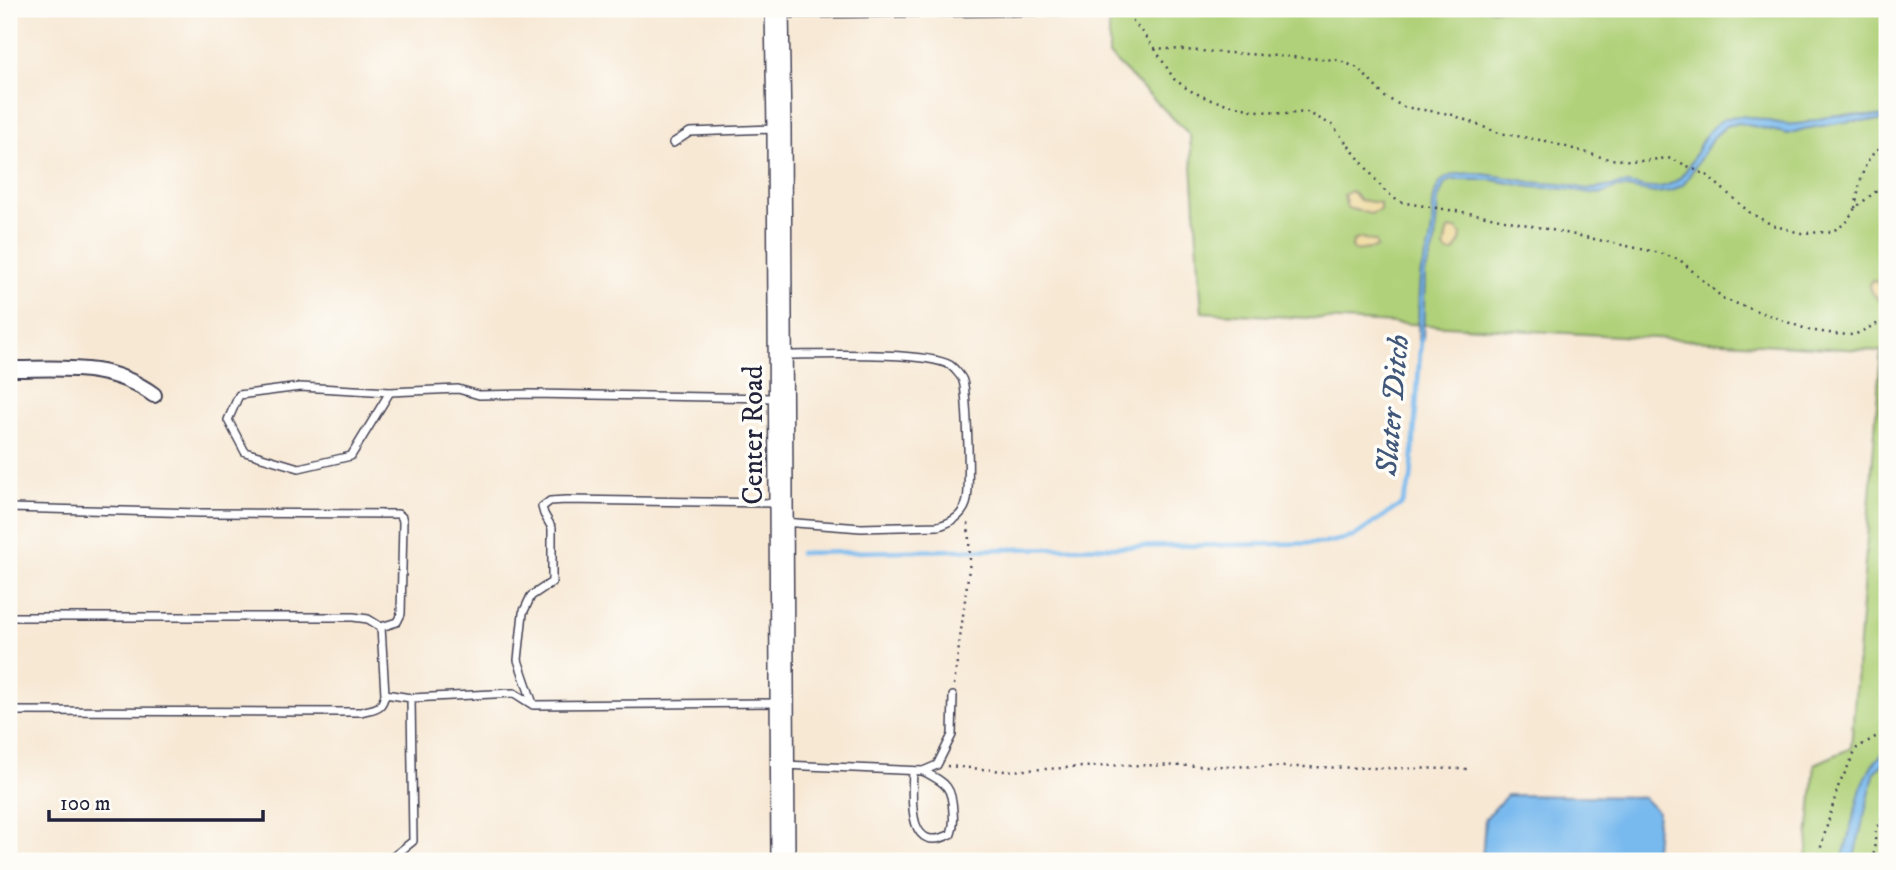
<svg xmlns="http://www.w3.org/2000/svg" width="1896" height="870" font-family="'IM FELL DW Pica',serif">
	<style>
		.green { fill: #b0d179; stroke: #697a5a; stroke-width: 2 }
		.sand { fill: #eeda9e; stroke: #887e6c; stroke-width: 2 }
		.water { fill: #79baee; stroke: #4e6e94; stroke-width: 2 }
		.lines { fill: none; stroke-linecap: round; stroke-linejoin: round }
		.stream { stroke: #79baee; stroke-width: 4.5 }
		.service-casing { stroke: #424052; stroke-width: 10 }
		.minor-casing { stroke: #424052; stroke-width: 18 }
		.primary-casing { stroke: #424052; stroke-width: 26 }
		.path { stroke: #424052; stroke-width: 2.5; stroke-dasharray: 2 5; stroke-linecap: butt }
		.service { stroke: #fff; stroke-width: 7 }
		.minor { stroke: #fff; stroke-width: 14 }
		.primary { stroke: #fff; stroke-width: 23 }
		.labels { text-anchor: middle; stroke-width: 7; stroke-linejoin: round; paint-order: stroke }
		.street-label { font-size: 28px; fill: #22223b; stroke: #fdfcf7 }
		.water-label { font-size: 30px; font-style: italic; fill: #40577a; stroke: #fdfcf7 }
	</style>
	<rect width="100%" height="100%" fill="#fdfcf7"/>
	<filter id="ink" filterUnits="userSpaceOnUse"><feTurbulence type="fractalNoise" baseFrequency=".0143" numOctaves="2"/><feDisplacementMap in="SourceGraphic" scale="14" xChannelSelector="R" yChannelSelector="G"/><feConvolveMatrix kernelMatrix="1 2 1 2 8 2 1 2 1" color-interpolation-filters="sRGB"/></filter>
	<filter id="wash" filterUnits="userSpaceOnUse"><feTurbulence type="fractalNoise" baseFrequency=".00686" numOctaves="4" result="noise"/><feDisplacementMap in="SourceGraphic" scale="28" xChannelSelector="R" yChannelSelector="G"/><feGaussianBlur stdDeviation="1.57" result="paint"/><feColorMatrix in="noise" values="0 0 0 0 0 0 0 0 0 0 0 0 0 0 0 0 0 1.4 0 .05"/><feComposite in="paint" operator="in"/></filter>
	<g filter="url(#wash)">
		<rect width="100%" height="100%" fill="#f7e8d4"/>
		<!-- green -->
		<path class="green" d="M1109,9H1887V861H1806L1815,764L1851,748L1881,351L1202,312L1190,135L1109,55Z"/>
		<!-- sand -->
		<path class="sand" d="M1351,191L1360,200L1380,203V210L1371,214L1347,208L1344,195Z
			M1449,229H1456L1461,234L1460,243L1454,252H1447L1444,248L1447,232Z
			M1361,238L1376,242L1377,248L1354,251L1352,247L1353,241Z
			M1872,280L1878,282L1886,291V302L1880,301L1870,290L1869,285Z"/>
		<!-- water -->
		<path class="water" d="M1838,115L1887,117V121H1852L1804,129L1788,134L1739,123L1726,126L1713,138L1684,184L1672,191L1655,193L1627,188H1616L1602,194L1591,193L1566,189L1531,187L1493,180H1452L1444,185L1438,200L1435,243L1425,274L1423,341L1418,340C1419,318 1417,292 1421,271C1424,259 1430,247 1431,235C1434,217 1429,193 1443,180C1459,165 1511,179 1531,182C1543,184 1556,183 1568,185C1575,186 1582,189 1589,189C1602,190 1612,184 1625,184C1634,184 1642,188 1651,188C1698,187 1689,141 1719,122C1738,109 1765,122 1786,124C1805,126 1820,117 1838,115Z
			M1887,749V760L1875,771L1853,861H1842L1861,788L1872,765Z
			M1507,795L1643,797L1658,812L1654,861H1482L1485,819Z"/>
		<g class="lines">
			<!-- stream -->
			<path class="stream" d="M800,553L1325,543L1353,537L1402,504L1411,480L1421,337"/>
		</g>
	</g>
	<g filter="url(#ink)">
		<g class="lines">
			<!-- service casing -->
			<g class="service-casing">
				<path id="service" d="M781,14L1097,11
					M673,143L690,132L775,129
					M390,392L351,456L299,468L245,452L228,420L239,395L300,387L390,392L458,389L479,395L531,394L777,398
					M9,508L200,513L398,514L402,517L403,522L401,614L397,622L381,627
					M783,522L861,528L938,526C950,523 962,516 966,504C971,491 967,395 963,381C962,377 954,368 950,365C925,351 819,355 785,355
					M9,617H353L368,619L381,627
					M385,694L411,698
					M533,704L518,660L523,613L531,596L552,582V528L544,514L542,507L550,501L566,500L778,503
					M9,711L361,712C375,708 382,710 385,694L381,627
					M784,765L923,771L937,765L952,735L953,696
					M913,771C912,796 906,857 951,834C954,826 954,820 953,812C952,785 945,783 923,771
					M388,861L413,841L411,698L514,693L533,705L778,703"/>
			</g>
			<!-- minor casing -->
			<g class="minor-casing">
				<path id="minor" d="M9,369C62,369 109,362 154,395"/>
			</g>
			<!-- primary casing -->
			<g class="primary-casing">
				<path id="primary" d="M777,9L779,129L783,861"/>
			</g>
			<!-- path -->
			<path class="path" d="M1124,9L1154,48L1338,60L1358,68L1385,97L1404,107L1450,114L1499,133L1546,141L1608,159L1639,161L1668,158L1677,161L1708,176L1749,212L1772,225L1800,233L1831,232L1846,223L1855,208L1875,192L1887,190
				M1155,49L1174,79L1189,90L1211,100L1252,110L1285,114L1307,112L1332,125L1384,190L1399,202L1481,215L1660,253L1680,260L1724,299L1809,330L1835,334L1854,335L1887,319
				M1855,208C1860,187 1862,151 1887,146
				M954,685L970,561L968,522
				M947,766L1005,771L1123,765L1467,769
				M1817,861L1838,787L1857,748L1887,730
				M1873,861L1876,831L1887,806"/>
			<!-- service -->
			<use href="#service" class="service"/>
			<!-- minor -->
			<use href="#minor" class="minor"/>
			<!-- primary -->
			<use href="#primary" class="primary"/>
		</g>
	</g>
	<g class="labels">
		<!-- street labels -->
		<g class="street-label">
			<text transform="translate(752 435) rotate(-90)" y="10">Center Road</text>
		</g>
		<!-- water labels -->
		<g class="water-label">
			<text transform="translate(1392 405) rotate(-85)" y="10">Slater Ditch</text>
		</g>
	</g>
	<!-- margin -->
	<rect width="1896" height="870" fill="none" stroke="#fdfcf7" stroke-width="35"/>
	<!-- scale -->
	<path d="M49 810v10h214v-10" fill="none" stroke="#22223b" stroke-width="3.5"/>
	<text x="60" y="810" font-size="21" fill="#22223b" stroke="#fdfcf7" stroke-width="5" paint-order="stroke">100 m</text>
</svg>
